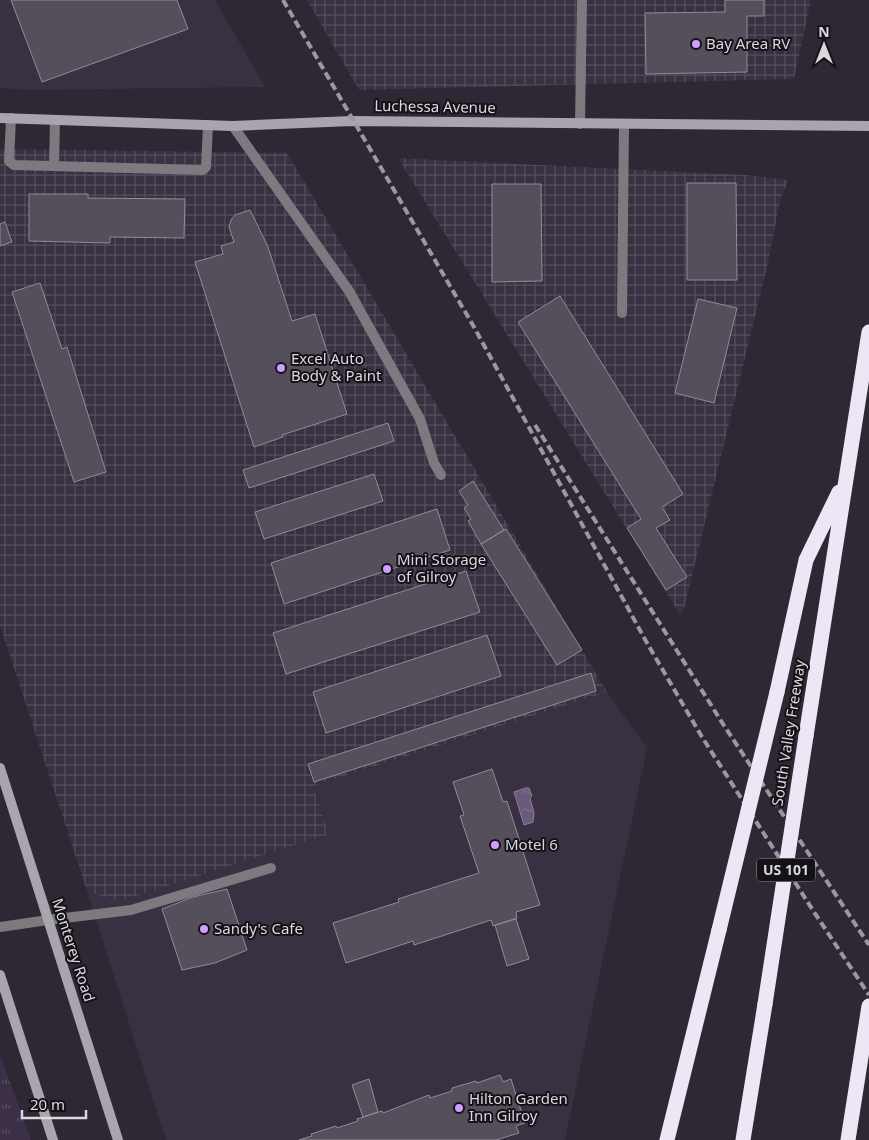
<svg xmlns="http://www.w3.org/2000/svg" width="869" height="1140" font-family="'Noto Sans',sans-serif">
	<style>
		.built { fill: #393141 }
		.industrial { fill: url(#industrial-grid) }
		.grass { fill: url(#grass-tufts) }
		.water { fill: url(#water-ripples); stroke: #8c8099 }
		.building { fill: #544f5b; stroke: #918b98 }
		.lines { fill: none; stroke-linecap: round; stroke-linejoin: round }
		.lane { stroke: #7c797f; stroke-width: 10 }
		.street { stroke: #7c797f; stroke-width: 10 }
		.secondary { stroke: #a9a5ae; stroke-width: 10 }
		.highway { stroke: #ede7f5; stroke-width: 15 }
		.rail { stroke: #9c98a1; stroke-width: 4; stroke-dasharray: 8 4; stroke-linecap: butt }
		.highway-bridge { stroke: #ede7f5; stroke-width: 15 }
		.poi-dot { fill: #cf9eff; stroke: #141217; stroke-width: 2 }
		.labels { text-anchor: middle; stroke-width: 4; stroke-linejoin: round; paint-order: stroke }
		.shield { fill: #141217; stroke: #9f9ca2; stroke-width: 1 }
		.shield-label { font-size: 14px; font-weight: bold; fill: #dad7de }
		.poi-label { font-size: 15px; fill: #dad7de; stroke: #141217; text-anchor: start }
		.street-label { font-size: 15px; fill: #dad7de; stroke: #141217 }
	</style>
	<defs>
		<pattern id="industrial-grid" width="8" height="8" patternUnits="userSpaceOnUse" patternTransform="scale(1.25)"><rect width="8" height="8" fill="#393141"/><path d="M0 4h8M4 0v8" fill="none" stroke="#554e5c"/></pattern>
		<pattern id="grass-tufts" width="24" height="20" patternUnits="userSpaceOnUse" patternTransform="scale(1.25)"><rect width="24" height="20" fill="#3c3049"/><path d="M3 7l-1-3M5 7V3M7 7l1-3M15 17l-1-3M17 17v-4M19 17l1-3" fill="none" stroke="#584d63"/></pattern>
		<pattern id="water-ripples" width="26" height="14" patternUnits="userSpaceOnUse" patternTransform="scale(1.25)"><rect width="26" height="14" fill="#6a5a7b"/><path d="M2 4q2-2 4 0t4 0M15 11q2-2 4 0t4 0" fill="none" stroke="#7f718d"/></pattern>
	</defs>
	<rect width="100%" height="100%" fill="#2d2833"/>
	<!-- built -->
	<path class="built" d="M0,0H215L265,87L28,90L0,88Z
		M607,692L647,748L565,1140H166L88,894L91,893L120,901L329,834L313,786Z"/>
	<!-- industrial -->
	<path class="industrial" d="M307,0H811L794,79L359,90Z
		M0,149L287,153L607,692L313,786L329,834L120,901L91,893L88,894L0,625Z
		M398,158L745,175L788,180L780,201L768,263L684,609L680,615Z"/>
	<!-- grass -->
	<path class="grass" d="M0,1055L31,1140H0Z"/>
	<!-- water -->
	<path class="water" d="M526,788H529L532,796L530,798L534,813L533,822L524,825L514,792Z"/>
	<!-- building -->
	<path class="building" d="M11,0H177L188,29L42,82Z
		M725,0H764V16H747V72L646,74L645,13L725,12Z
		M687,183H736L737,280H687Z
		M492,184H541L542,281L492,282Z
		M29,194H88V198L185,199L184,238L110,237V243L29,241Z
		M250,210L268,247L292,321L315,314L347,414L282,435L283,437L254,447L195,262L223,254L221,246L234,242L229,227L231,220L235,215Z
		M5,222L12,242L0,246V224Z
		M40,283L62,349L67,347L106,472L74,482L12,292Z
		M560,296L683,494L662,507L670,520L656,528L687,577L666,590L627,528L641,519L518,322Z
		M698,299L737,308L714,403L675,393Z
		M388,423L394,441L249,488L243,470Z
		M374,474L383,501L264,539L255,512Z
		M473,481L504,530L481,544L468,521L471,519L464,508L468,505L459,491Z
		M437,509L450,550L284,604L271,563Z
		M506,529L582,650L557,665L481,544Z
		M466,571L480,612L286,674L273,633Z
		M487,635L501,676L326,733L313,692Z
		M591,673L596,691L314,782L308,764Z
		M492,769L503,802L507,801L540,905L516,912L517,918L493,926L491,920L414,945L413,941L346,963L333,923L399,902L398,899L479,873L460,816L464,815L453,782Z
		M227,889L247,950L215,963L182,970L162,909L193,897Z
		M516,919L529,959L507,966L495,925Z
		M500,1075L503,1082L511,1079L525,1123L516,1126L519,1133L496,1140H299L312,1136L311,1134L336,1126L337,1128L358,1121L357,1119L382,1111L383,1113L429,1095L430,1098L452,1091V1088L476,1081L477,1083Z
		M369,1079L378,1112L363,1117L352,1085Z"/>
	<g class="lines">
		<!-- lane -->
		<path class="lane" d="M11,118L9,161L14,165L203,170L206,167L208,125
			M233,126L349,291L420,419L434,463L441,475
			M54,166L55,120
			M622,313L624,124
			M48,920L131,910L271,868"/>
		<!-- street -->
		<path class="street" d="M580,124L582,0
			M0,927L48,920"/>
		<!-- secondary -->
		<path class="secondary" d="M0,118L233,126L352,121L869,126
			M0,768L118,1140
			M0,975L53,1140"/>
		<!-- highway -->
		<path class="highway" d="M777,692L806,560L839,492
			M806,736L869,332
			M667,1140L719,930
			M743,1140L765,1004
			M848,1140L869,1006"/>
		<!-- rail -->
		<path class="rail" d="M283,0L474,327L647,643L702,737L814,912L869,995
			M535,425L723,724L869,945"/>
		<!-- highway-bridge -->
		<path class="highway-bridge" d="M719,930L777,692
			M765,1004L806,736"/>
	</g>
	<!-- markers -->
	<g class="poi-dot">
		<circle cx="696" cy="44" r="5"/>
		<circle cx="281" cy="368" r="5"/>
		<circle cx="387" cy="569" r="5"/>
		<circle cx="495" cy="845" r="5"/>
		<circle cx="204" cy="929" r="5"/>
		<circle cx="459" cy="1108" r="5"/>
	</g>
	<g class="labels">
		<!-- shield labels -->
		<rect class="shield" x="757" y="858.5" width="58" height="23" rx="4"/>
		<g class="shield-label">
			<text x="786" y="875">US 101</text>
		</g>
		<!-- poi labels -->
		<g class="poi-label">
			<text x="706" y="49">Bay Area RV</text>
			<text x="291" y="364">Excel Auto<tspan x="291" dy="17">Body &amp; Paint</tspan></text>
			<text x="397" y="565">Mini Storage<tspan x="397" dy="17">of Gilroy</tspan></text>
			<text x="505" y="850">Motel 6</text>
			<text x="214" y="934">Sandy's Cafe</text>
			<text x="469" y="1104">Hilton Garden<tspan x="469" dy="17">Inn Gilroy</tspan></text>
		</g>
		<!-- street labels -->
		<g class="street-label">
			<text transform="translate(435 107) rotate(1)" y="5">Luchessa Avenue</text>
			<text transform="translate(789 733) rotate(-81)" y="5">South Valley Freeway</text>
			<text transform="translate(73 950) rotate(72)" y="5">Monterey Road</text>
		</g>
	</g>
	<!-- north arrow -->
	<g transform="translate(824 45)" stroke="#141217" stroke-width="4" paint-order="stroke">
	<path d="M0-4L9 19L0 12L-9 19Z" fill="#dad7de"/>
	<text y="-8" font-size="14" font-weight="bold" text-anchor="middle" fill="#dad7de">N</text>
	</g>
	<!-- scale -->
	<path d="M22 1110v8h64v-8" fill="none" stroke="#dad7de" stroke-width="2.5"/>
	<text x="30" y="1110" font-size="15" fill="#dad7de" stroke="#141217" stroke-width="4" paint-order="stroke">20 m</text>
</svg>
